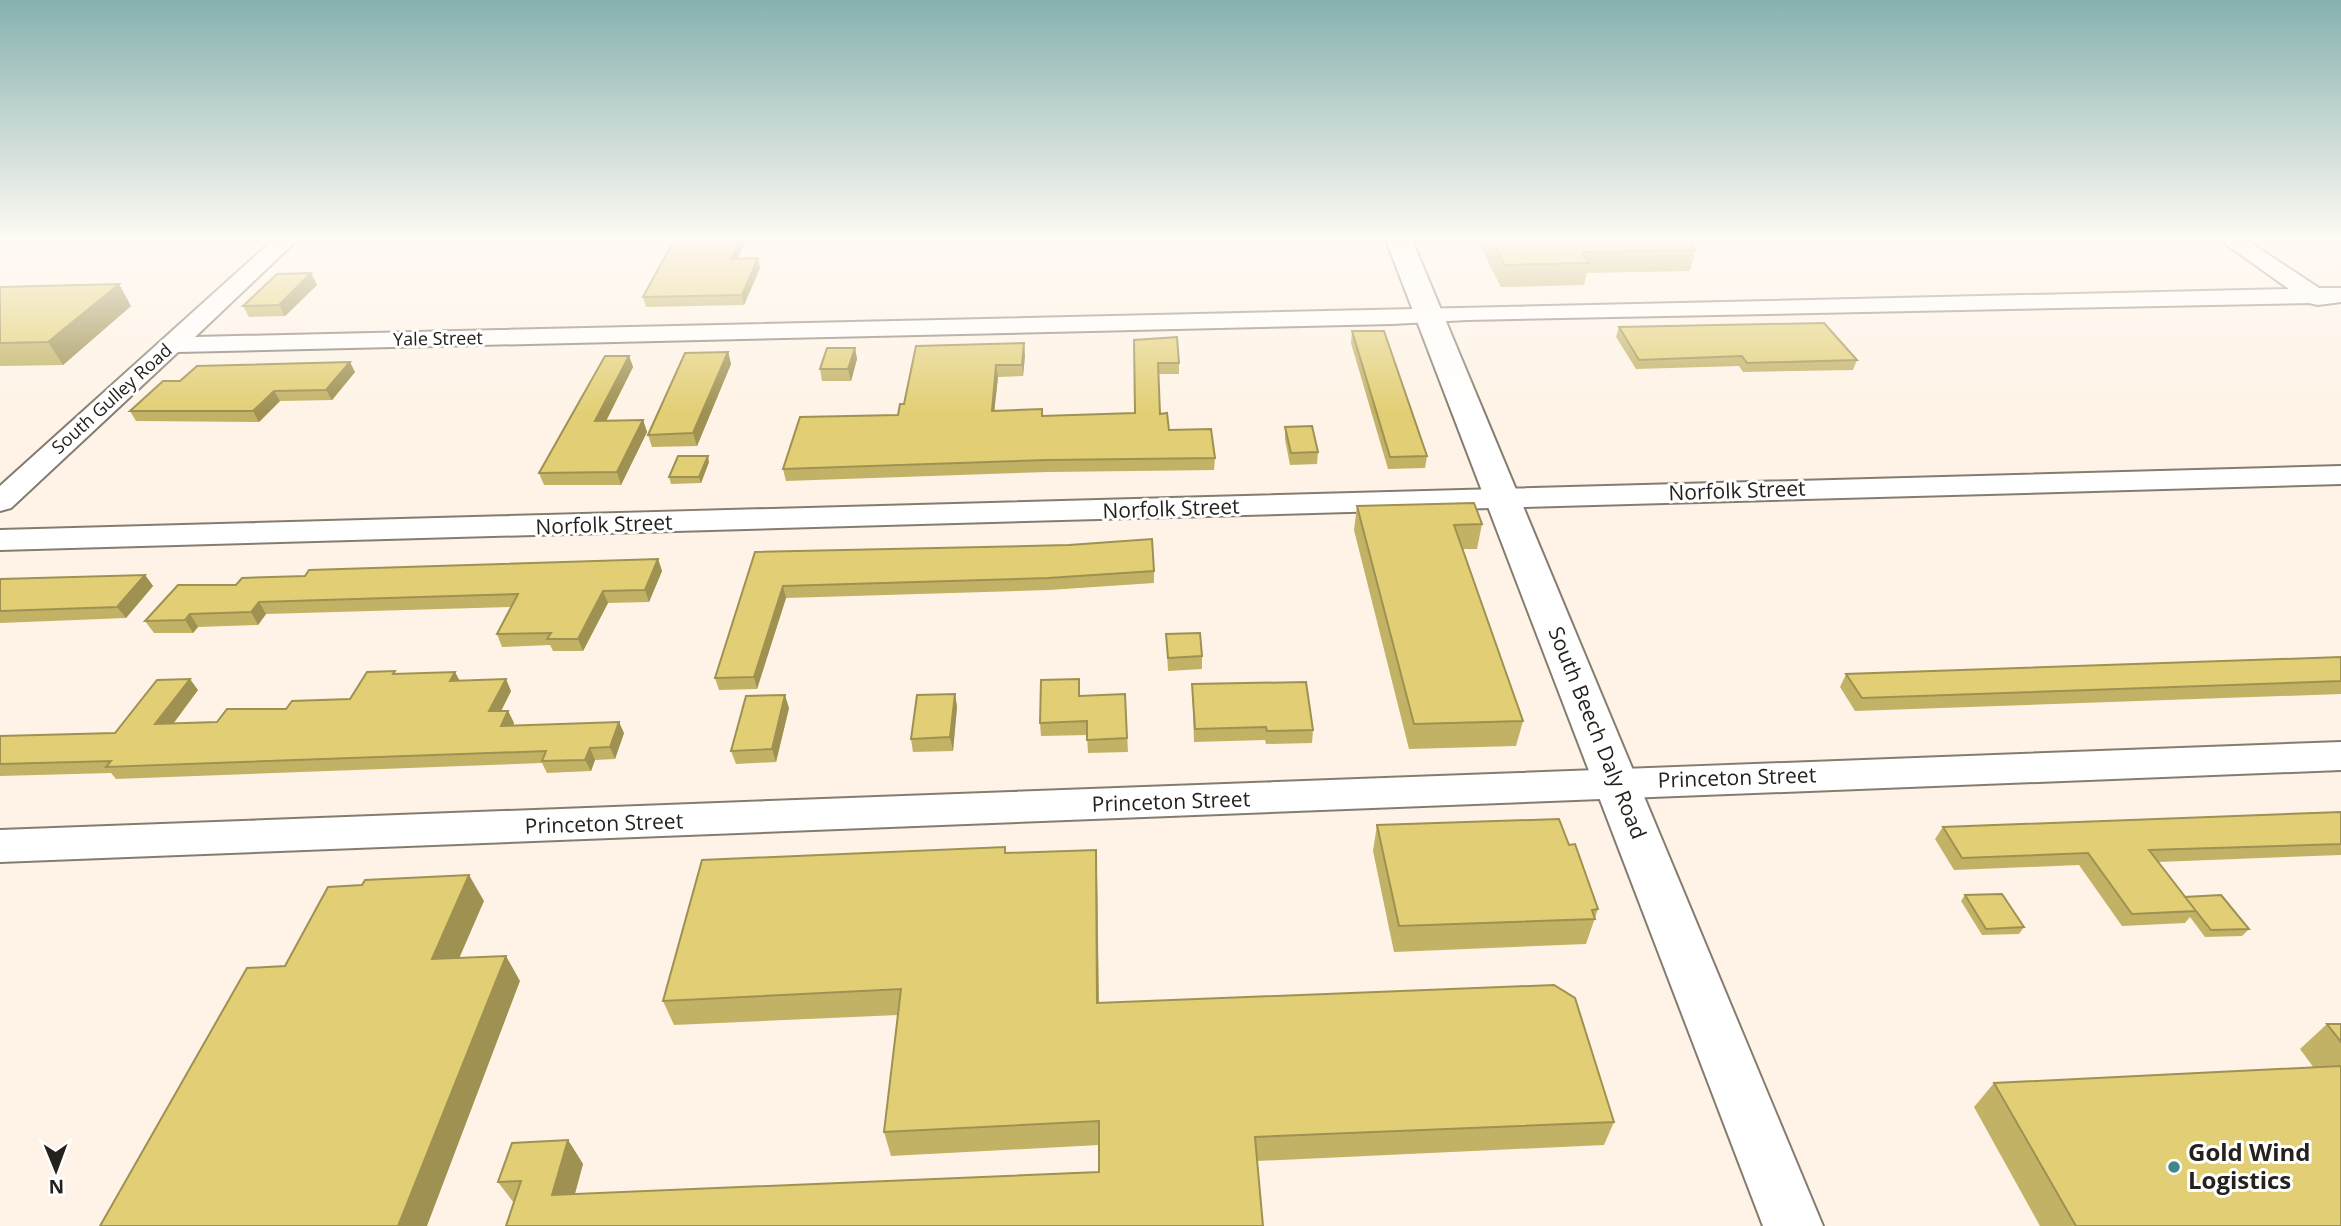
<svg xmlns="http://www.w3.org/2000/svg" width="2341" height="1226" font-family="'Open Sans',sans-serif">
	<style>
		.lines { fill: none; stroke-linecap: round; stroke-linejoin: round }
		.street-casing { stroke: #857c70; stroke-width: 4 }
		.secondary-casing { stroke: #857c70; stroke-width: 4 }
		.street { fill: #fff; fill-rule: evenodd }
		.secondary { fill: #fff; fill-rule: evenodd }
		.wall { fill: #c2b265 }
		.shaded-wall { fill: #9e9152 }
		.building { fill: #e2cf75; stroke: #9e9152; stroke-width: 2 }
		.poi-dot { fill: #3f8789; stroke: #fff; stroke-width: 2.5 }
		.labels { text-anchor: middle; stroke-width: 6; stroke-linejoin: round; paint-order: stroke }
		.far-street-label { font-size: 18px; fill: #25211d; stroke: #fff }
		.street-label { font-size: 21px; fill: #25211d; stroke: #fff }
		.near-poi-label { font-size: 24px; font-weight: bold; fill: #25211d; stroke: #fff; text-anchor: start }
	</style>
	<rect width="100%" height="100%" fill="#fef3e6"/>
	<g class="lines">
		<!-- street casing -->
		<g class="street-casing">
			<path id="street" d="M273,240H297L195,337L2289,289L2220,240H2246L2319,288H2341V302L2318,305L2309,303L1467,320L1392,324L178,352L11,508L0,511V486Z
				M2341,466V484L0,550V530Z
				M2341,742V770L0,862V830Z"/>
		</g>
		<!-- secondary casing -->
		<g class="secondary-casing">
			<path id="secondary" d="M1386,240H1412L1823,1226H1763Z"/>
		</g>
		<!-- street -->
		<use href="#street" class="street"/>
		<!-- secondary -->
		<use href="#secondary" class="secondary"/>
	</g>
	<!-- wall -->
	<path class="wall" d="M674,240H746L738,259L758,258L760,268L744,305L646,307L643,297Z
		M1477,240H1688L1696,250L1690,271L1587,273L1584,285L1501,287Z
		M311,273L317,285L285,316L249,317L243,306Z
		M0,287L131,306L63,365L0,366Z
		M1619,327L1857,360L1853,370L1743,372L1739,366L1636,369L1616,337Z
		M1352,331L1427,456L1425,468L1388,469L1351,343Z
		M1134,340L1179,363V374H1159L1160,414L1169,430L1215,458L1214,470L1048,472L786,481L783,469L898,415L904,404L916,346L1025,355L1023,376L998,377L994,411L1042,409L1043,416L1135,413Z
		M855,348L857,359L851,381H822L820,369Z
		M728,352L731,364L697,446L652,447L648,435Z
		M629,356L633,367L606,421L643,420L647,432L621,485H544L539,473Z
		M355,372L332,400L280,401L259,422L136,421L130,411L180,381Z
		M1285,427L1318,452L1317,464L1290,465L1285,439Z
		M709,462L701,483L671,484L669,477Z
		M1357,506L1482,524L1477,549H1463L1523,721L1516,746L1409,749L1354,530Z
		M755,552L1154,571V583L1049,590L786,598L757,689L719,690L715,678Z
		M658,559L662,571L649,602L608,603L583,651H553L550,645L502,647L497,634L511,607L266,614L258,625L198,627L193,633H154L145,621L236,585L305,576Z
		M145,575L153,586L126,618L0,623V579Z
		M1166,634L1202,656V669L1168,671Z
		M2341,657V694L1855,711L1840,687L1846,674Z
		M396,673L460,681L511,691L501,711H508L514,723L513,725L624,733L615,759L595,760L591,771L547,773L542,763L116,779L111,773L0,776V736L115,733L198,690L173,724L217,722L286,709L350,699Z
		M1192,684L1313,730L1312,743L1266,744L1265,740L1194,742Z
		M955,694L957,707L953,751L913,752L911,739Z
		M1125,694L1128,752L1088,753L1087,735L1041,736L1040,723L1080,696Z
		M789,708L776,762L736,764L731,751Z
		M2341,812V855L2158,862L2185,897L2249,929L2242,936L2205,937L2190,917L2185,923L2122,926L2079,865L1954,870L1935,839L1943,827Z
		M1377,825L1569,845L1598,909L1586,944L1394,952L1373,851Z
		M1006,853L1097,875L1099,1003L1614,1122L1604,1145L1257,1161L1263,1226L514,1203L498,1182L568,1140L583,1164L575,1194L1099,1172V1145L891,1156L884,1132L898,1015L674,1025L663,1001Z
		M1965,895L2024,927L2019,934L1982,935L1961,901Z
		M2327,1024H2341V1226H2040L1974,1107L1994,1083L2314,1068L2300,1049Z"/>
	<!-- shaded-wall -->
	<path class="shaded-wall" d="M740,240H746L733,269L731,259Z
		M758,258L760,268L744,305L742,295Z
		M311,273L317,285L285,316L279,305Z
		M119,284L131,306L63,365L48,342Z
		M1024,343L1025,355L1023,376L1022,365Z
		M855,348L857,359L851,381L848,369Z
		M728,352L731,364L697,446L693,433Z
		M629,356L633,367L600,433L595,421Z
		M350,362L355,372L332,400L326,390Z
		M996,365L998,377L993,423L992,411Z
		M274,391L280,401L259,422L253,411Z
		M643,420L647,432L621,485L617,472Z
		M708,456L709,462L701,483L699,477Z
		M658,559L662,571L649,602L645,590Z
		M145,575L153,586L126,618L117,607Z
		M783,586L786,598L757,689L754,677Z
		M603,591L608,603L583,651L578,639Z
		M259,602L266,614L258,625L251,612Z
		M190,614L198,627L193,633L185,620Z
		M455,672L461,683L450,681Z
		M190,679L198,690L164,736L155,724Z
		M506,679L511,691L495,723L489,711Z
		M955,694L957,707L953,751L950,737Z
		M785,695L789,708L776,762L772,749Z
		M508,711L514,723L507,738L501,726Z
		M619,722L624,733L615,759L610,747Z
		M590,748L595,760L591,771L585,760Z
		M1096,850L1097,875L1099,1028L1097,1003Z
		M469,875L484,901L448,984L432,959Z
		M506,956L520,981L427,1226H398Z
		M568,1140L583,1164L568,1218L552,1195Z"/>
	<!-- building -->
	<path class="building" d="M674,240H740L731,259L758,258L742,295L643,297Z
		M1491,240H1688L1696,250L1582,252L1589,263L1505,265Z
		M311,273L279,305L243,306L277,274Z
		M119,284L48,342L0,343V287Z
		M1824,323L1857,360L1747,363L1742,356L1639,360L1619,327Z
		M1352,331H1384L1427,456L1390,457Z
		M1177,337L1179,363H1158L1160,414L1167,413L1169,430L1211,429L1215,458L1047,460L783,469L800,417L898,415L900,404H904L916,346L1024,343L1022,365H996L992,411L1042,409V416L1135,413L1134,340Z
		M827,348H855L848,369H820Z
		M728,352L693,433L648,435L685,353Z
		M605,356H629L595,421L643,420L617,472L539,473Z
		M350,362L326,390L274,391L253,411H130L163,381H180L197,366Z
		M1312,426L1318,452L1291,453L1285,427Z
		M678,456H708L699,477H669Z
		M1474,503L1482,524L1454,525L1523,721L1414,724L1357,506Z
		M1152,539L1154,571L1048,578L783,586L754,677L715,678L755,552L1069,545Z
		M658,559L645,590L603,591L578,639H547L551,633L497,634L518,594L259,602L251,612L190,614L185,620L145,621L178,585H236L242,578L305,576L309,570Z
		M145,575L117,607L0,611V579Z
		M1200,633L1202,656L1168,658L1166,634Z
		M2341,657V681L1862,698L1846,674Z
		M395,671L393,674L455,672L450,681L506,679L489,711H508L501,726L619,722L610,747L590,748L585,760L542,761L546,751L106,767L111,761L0,764V736L115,733L157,680L190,679L155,724L217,722L227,709H286L292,701L350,699L367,672Z
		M1079,679V696L1125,694L1127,738L1087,740V721L1040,723L1041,680Z
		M1306,682L1313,730L1267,731L1266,727L1195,729L1192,684Z
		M955,694L950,737L911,739L917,695Z
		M785,695L772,749L731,751L746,696Z
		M2341,812V844L2149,850L2196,911L2132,914L2088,853L1962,858L1943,827Z
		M1559,819L1569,845L1575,844L1598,909L1592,910L1595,919L1399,926L1377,825Z
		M1005,847V853L1096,850L1097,1003L1554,985L1575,998L1614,1122L1255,1137L1263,1226H506L521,1181L498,1182L512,1143L568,1140L552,1195L1099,1172V1121L884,1132L901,989L663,1001L702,860Z
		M469,875L432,959L506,956L398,1226H100L247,968L285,966L328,887L362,885L365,880Z
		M2002,894L2024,927L1986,929L1965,895Z
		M2221,895L2249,929L2211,930L2185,897Z
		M2327,1024H2341V1042Z
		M2341,1066V1226H2076L1994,1083Z"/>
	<!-- sky -->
	<linearGradient id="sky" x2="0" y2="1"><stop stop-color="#86b1af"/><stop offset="0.58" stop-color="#fffaf4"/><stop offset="1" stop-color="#fffaf4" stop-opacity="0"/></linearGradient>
	<rect width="2341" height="412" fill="url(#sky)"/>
	<!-- markers -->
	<circle class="poi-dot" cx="2174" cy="1167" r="7"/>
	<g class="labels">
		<!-- far-street labels -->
		<g class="far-street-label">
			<text transform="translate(438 339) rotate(-1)" y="6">Yale Street</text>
			<text transform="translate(112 399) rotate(-42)" y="6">South Gulley Road</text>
		</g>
		<!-- street labels -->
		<g class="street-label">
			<text transform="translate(1737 491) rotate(-2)" y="7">Norfolk Street</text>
			<text transform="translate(1171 509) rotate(-2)" y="7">Norfolk Street</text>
			<text transform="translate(604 525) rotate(-2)" y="7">Norfolk Street</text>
			<text transform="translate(1597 733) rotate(68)" y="7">South Beech Daly Road</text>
			<text transform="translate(1737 778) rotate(-2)" y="7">Princeton Street</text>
			<text transform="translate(1171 802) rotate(-2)" y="7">Princeton Street</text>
			<text transform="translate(604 824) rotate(-2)" y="7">Princeton Street</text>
		</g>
		<!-- near-poi labels -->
		<g class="near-poi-label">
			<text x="2188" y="1161">Gold Wind<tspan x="2188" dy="28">Logistics</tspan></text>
		</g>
	</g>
	<!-- north arrow -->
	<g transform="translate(56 1170) rotate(179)" stroke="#ffffff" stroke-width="5" paint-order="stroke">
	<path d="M0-5L12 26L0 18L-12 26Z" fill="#25211d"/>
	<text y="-10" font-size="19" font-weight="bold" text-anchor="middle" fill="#25211d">N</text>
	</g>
</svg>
